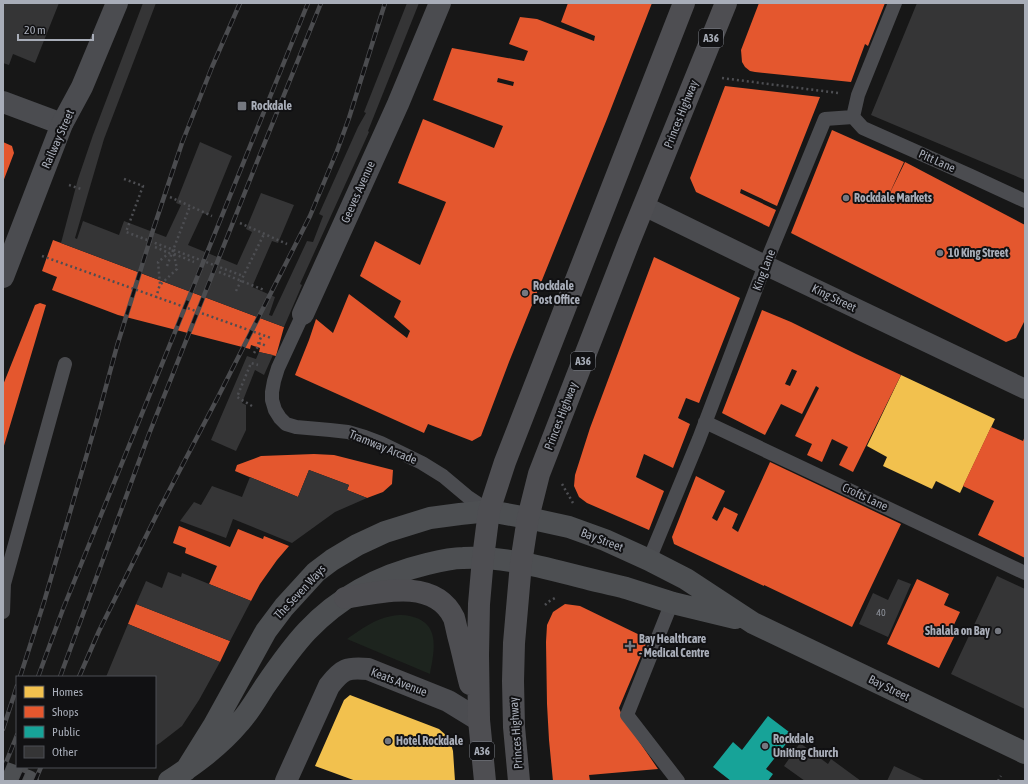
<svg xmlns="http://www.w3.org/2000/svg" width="1028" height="784" font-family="'Asap Condensed',sans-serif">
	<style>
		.green { fill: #1d241e }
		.homes { fill: #f2c14e }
		.shops { fill: #e4572e; fill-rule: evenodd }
		.public { fill: #17a398 }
		.building { fill: #353536 }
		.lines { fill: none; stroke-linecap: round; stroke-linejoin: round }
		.path { stroke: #4d4e52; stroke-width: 2.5; stroke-dasharray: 2 3; stroke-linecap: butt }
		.service { stroke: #4b4c50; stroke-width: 14 }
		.pedestrian { stroke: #4b4c50; stroke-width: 20 }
		.minor { stroke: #4b4c50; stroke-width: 22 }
		.tertiary { stroke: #4b4c50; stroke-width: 22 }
		.primary { stroke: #4d4f52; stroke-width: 22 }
		.trunk { stroke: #4e4e52; stroke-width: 22 }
		.rail-casing { stroke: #4b4c4f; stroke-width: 4.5 }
		.rail { stroke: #111113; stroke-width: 3; stroke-dasharray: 9; stroke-linecap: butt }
		.poi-dot { fill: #757880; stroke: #111113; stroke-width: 1.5 }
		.labels { text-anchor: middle; stroke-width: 4; stroke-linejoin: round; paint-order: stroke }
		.number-label { font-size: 10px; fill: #8b8f98 }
		.shield { fill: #111113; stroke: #7b7e86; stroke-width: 1 }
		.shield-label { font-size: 11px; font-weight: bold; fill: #a8adb8 }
		.poi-label { font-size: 12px; font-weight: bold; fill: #a8adb8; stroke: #111113; text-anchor: start }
		.street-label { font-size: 12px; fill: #a8adb8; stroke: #111113 }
	</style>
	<rect width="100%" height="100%" fill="#171717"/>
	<!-- green -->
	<path class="green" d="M402,615C440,618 436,645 430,674L347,639C360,630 376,618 392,616C395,615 398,615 402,615Z"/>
	<!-- homes -->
	<path class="homes" d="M901,375L995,419L960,493L936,481L932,489L883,466L887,457L867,446Z
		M350,695L439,729L448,737L451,744L453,751L455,781H356L315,766L344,700Z"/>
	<!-- shops -->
	<path class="shops" d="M568,3H652L607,119L509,362L481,436L472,441L428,424L424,433L295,375L309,340L316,319L333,333L349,294L407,338L410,331L394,317L401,301L360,276L375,241L420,265L446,202L398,183L423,119L494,148L503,126L433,100L452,48L524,61L528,51L509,44L520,17L537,19L594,41L595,36L561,22ZM498,78L514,82L513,86L497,82Z
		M759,3H885L868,46L865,44L851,82L755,72L750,71L745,67L742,62L741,50Z
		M725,86L820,97L777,206L741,189L740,193L776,210L769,227L696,192L690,178Z
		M832,130L904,162L887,199L905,162L1025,225V320L1016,338L1006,342L791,233Z
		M3,142L12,146L14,153L3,182Z
		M53,240L284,327L276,356L259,352L260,348L251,345L250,349L118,315L52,290L57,277L42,271Z
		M654,257L740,298L699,403L686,398L678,418L690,424L673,468L644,454L636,477L664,491L649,530L587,503L579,497L574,486L575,475L590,428Z
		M40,303L46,305L3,449V385L35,305Z
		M762,310L791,322L856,354L901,375L853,472L839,465L848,447L832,439L822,462L807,455L812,444L795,436L819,388L816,386L802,414L781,404L765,435L722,413ZM792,369L797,371L790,386L785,384Z
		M991,427L1023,441L1025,436V558L978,535L994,501L963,486Z
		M314,454L334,455L393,470L392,484L383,492L367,498L347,490L349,485L309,470L298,497L235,471L237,465L261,456Z
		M770,462L901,524L852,627L764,585V586L674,544L672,537L696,476L725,491L712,518L717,521L724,507L738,514L732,528L738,532Z
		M179,526L230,547L238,529L263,539L264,536L289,546L277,560L260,584L251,601L209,584L217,566L185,553L186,548L173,543Z
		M917,579L949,594L944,605L960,612L951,631L956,633L939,668L887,644Z
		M136,604L230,641L220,662L128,624Z
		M565,604L580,606L648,639L619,708L623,718L658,769L589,775L590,781H553L549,740L547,704L546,642L547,625L553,612Z"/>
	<!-- public -->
	<path class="public" d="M768,716L793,735L766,769L773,774L768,781H731L713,767L733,742L742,750Z"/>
	<!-- building -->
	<path class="building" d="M3,3H59L35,63L13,54L9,65L3,63Z
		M143,3H156L104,139L75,238L77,239L83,221L119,235L124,221L166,237L181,205L176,203L200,142L232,156L208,215L203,213L188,245L237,265L252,232L246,229L261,193L294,205L278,243L272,241L252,287L275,297L269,315L272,316L307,241L313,242L323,216L319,214L358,127L366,113L364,112L407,3H419L368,131L369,132L300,284L302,285L284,327L61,243L78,179L93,135Z
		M917,3H1025V180L871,115Z
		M259,352L273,355L264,375L255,370L242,403L246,405V430L236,451L211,440L247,356L256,359Z
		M309,470L349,485L347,490L367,498L335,512L292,543L233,519L226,538L180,521L194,502L201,505L212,486L242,497L250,477L298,497Z
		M168,572L181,577L182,573L251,601L230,641L136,604L146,581L162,588Z
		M997,576L1025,589V709L951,674Z
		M898,579L911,584L888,637L859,624L873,593L888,600Z
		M128,624L220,662L199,700L182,726L160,743L155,746V677H106Z
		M800,743L828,764L831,759L861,781H805L784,766Z
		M894,766L926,781H887Z"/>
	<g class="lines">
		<!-- path -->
		<path class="path" d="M722,78L838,93
			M124,179L143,186L126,232L243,276
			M69,185L81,189
			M170,197L212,216
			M240,223L287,244
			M155,247L169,253
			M174,254L194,262
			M42,256L271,338
			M167,266L190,206
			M219,272L264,290
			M161,284L177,269L173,250
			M236,291L264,234
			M156,298L160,284L158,262L173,250
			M258,344L262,335
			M254,353L260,343L266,346
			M252,406L237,397L251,363L258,365
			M562,484L573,503
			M545,605L548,602L555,598
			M998,781L1001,776"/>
		<!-- service -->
		<path class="service" d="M853,117L863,128L971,176L1025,201
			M303,314L278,368L274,381L272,392V400L275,410L280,418L286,424L296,427L330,430L348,432L365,437L381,443L422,463L443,476L468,497L489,511
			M705,422L1025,573
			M649,560L699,439L765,265L825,119L853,117L858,95L895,3
			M672,602L627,715L678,781
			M3,612L4,584L65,364"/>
		<!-- pedestrian -->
		<path class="pedestrian" d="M644,206L765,265L1025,389"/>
		<!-- minor -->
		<path class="minor" d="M3,102L62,124
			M303,314L398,104L440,3
			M286,781L329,686C342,669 347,667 368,669L448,701L479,720"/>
		<!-- tertiary -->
		<path class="tertiary" d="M3,277L62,124L82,87L117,3"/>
		<!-- primary -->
		<path class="primary" d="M186,770L214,725L266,631L284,607L316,572L332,560L357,545L385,532L430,518L460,514L489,511L528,518L569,527L605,540L649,560L686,579L753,623L1025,753
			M3,772L28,781
			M169,781C195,764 220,746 240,722C250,711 257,698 265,686C278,667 291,648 307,631C340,596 381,575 427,564C439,561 451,558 463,558C502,556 543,567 581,577C596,581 611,584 626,588C642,593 657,598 673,603C694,608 714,613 735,618"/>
		<!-- trunk -->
		<path class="trunk" d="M345,598C379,592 435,577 454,618C456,625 457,632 459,639C463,654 466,669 470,684
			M485,781L479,720L478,655L479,604L483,558L489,511L505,462L627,149L659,67L684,3
			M519,781L514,727L513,681L514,643L521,563L528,518L539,474L629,242L726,3"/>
		<!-- rail casing -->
		<g class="rail-casing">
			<path id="rail" d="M20,677L44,602L98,416L117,346L153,230L182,143L212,67L240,3
				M38,677L63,609L308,3
				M60,677L149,434L255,167L321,3
				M79,677L99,631L160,508L218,397L310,216L337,151L349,118L385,3
				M3,729L17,686
				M3,770L17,735
				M20,781L26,767
				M35,781L41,767"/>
		</g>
		<!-- rail -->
		<use href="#rail" class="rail"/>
	</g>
	<!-- markers -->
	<g class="poi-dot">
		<rect x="237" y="101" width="10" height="10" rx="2"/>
		<circle cx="846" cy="198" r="4"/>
		<circle cx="940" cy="253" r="4"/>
		<circle cx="525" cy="293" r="4"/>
		<circle cx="998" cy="631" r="4"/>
		<path d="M628 640h4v4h4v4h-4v4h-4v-4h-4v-4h4z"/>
		<circle cx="388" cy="741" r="4"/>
		<circle cx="765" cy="746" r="4"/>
	</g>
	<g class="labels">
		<!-- number labels -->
		<g class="number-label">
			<text x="881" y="616">40</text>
		</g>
		<!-- shield labels -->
		<g class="shield">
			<rect x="699" y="29" width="24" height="18" rx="3"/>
			<rect x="571" y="352" width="24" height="18" rx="3"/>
			<rect x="470" y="742" width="24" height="18" rx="3"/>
		</g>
		<g class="shield-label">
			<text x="711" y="42">A36</text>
			<text x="583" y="365">A36</text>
			<text x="482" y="755">A36</text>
		</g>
		<!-- poi labels -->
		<g class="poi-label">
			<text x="251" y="110">Rockdale</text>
			<text x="854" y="202">Rockdale Markets</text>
			<text x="948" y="257">10 King Street</text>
			<text x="533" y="290">Rockdale<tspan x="533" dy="14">Post Office</tspan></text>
			<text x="990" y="635" text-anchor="end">Shalala on Bay</text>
			<text x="639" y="643">Bay Healthcare<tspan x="639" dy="14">- Medical Centre</tspan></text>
			<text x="773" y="743">Rockdale<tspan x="773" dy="14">Uniting Church</tspan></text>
			<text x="396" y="745">Hotel Rockdale</text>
		</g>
		<!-- street labels -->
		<g class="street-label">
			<text transform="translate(681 114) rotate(-68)" y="4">Princes Highway</text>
			<text transform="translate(58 139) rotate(-66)" y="4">Railway Street</text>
			<text transform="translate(937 161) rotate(24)" y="4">Pitt Lane</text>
			<text transform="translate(358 192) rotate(-66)" y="4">Geeves Avenue</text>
			<text transform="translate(764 270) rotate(-69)" y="4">King Lane</text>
			<text transform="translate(834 298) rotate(26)" y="4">King Street</text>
			<text transform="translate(561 416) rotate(-69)" y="4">Princes Highway</text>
			<text transform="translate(383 447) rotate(22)" y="4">Tramway Arcade</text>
			<text transform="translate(865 497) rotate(25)" y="4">Crofts Lane</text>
			<text transform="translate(602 540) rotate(21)" y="4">Bay Street</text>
			<text transform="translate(300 592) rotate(-47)" y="4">The Seven Ways</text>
			<text transform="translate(399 682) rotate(21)" y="4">Keats Avenue</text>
			<text transform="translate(889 688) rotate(26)" y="4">Bay Street</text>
			<text transform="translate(516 733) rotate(-94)" y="4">Princes Highway</text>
		</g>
	</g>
	<!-- border -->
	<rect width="1028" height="784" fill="none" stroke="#a8adb8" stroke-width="8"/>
	<!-- legend -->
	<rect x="16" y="676" width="140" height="92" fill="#111113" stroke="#4d4f55"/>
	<rect x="24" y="686" width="20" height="12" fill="#f2c14e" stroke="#4d4f55"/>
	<text x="52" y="696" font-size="12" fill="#a8adb8">Homes</text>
	<rect x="24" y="706" width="20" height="12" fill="#e4572e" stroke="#4d4f55"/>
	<text x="52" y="716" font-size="12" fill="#a8adb8">Shops</text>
	<rect x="24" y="726" width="20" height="12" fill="#17a398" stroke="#4d4f55"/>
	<text x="52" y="736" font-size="12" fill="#a8adb8">Public</text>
	<rect x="24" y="746" width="20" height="12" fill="#353536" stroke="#4d4f55"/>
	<text x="52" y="756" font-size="12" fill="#a8adb8">Other</text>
	<!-- scale -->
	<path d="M18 34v6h75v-6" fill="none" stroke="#a8adb8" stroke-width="2"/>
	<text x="24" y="34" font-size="12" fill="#a8adb8" stroke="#111113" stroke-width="3" paint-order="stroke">20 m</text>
</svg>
